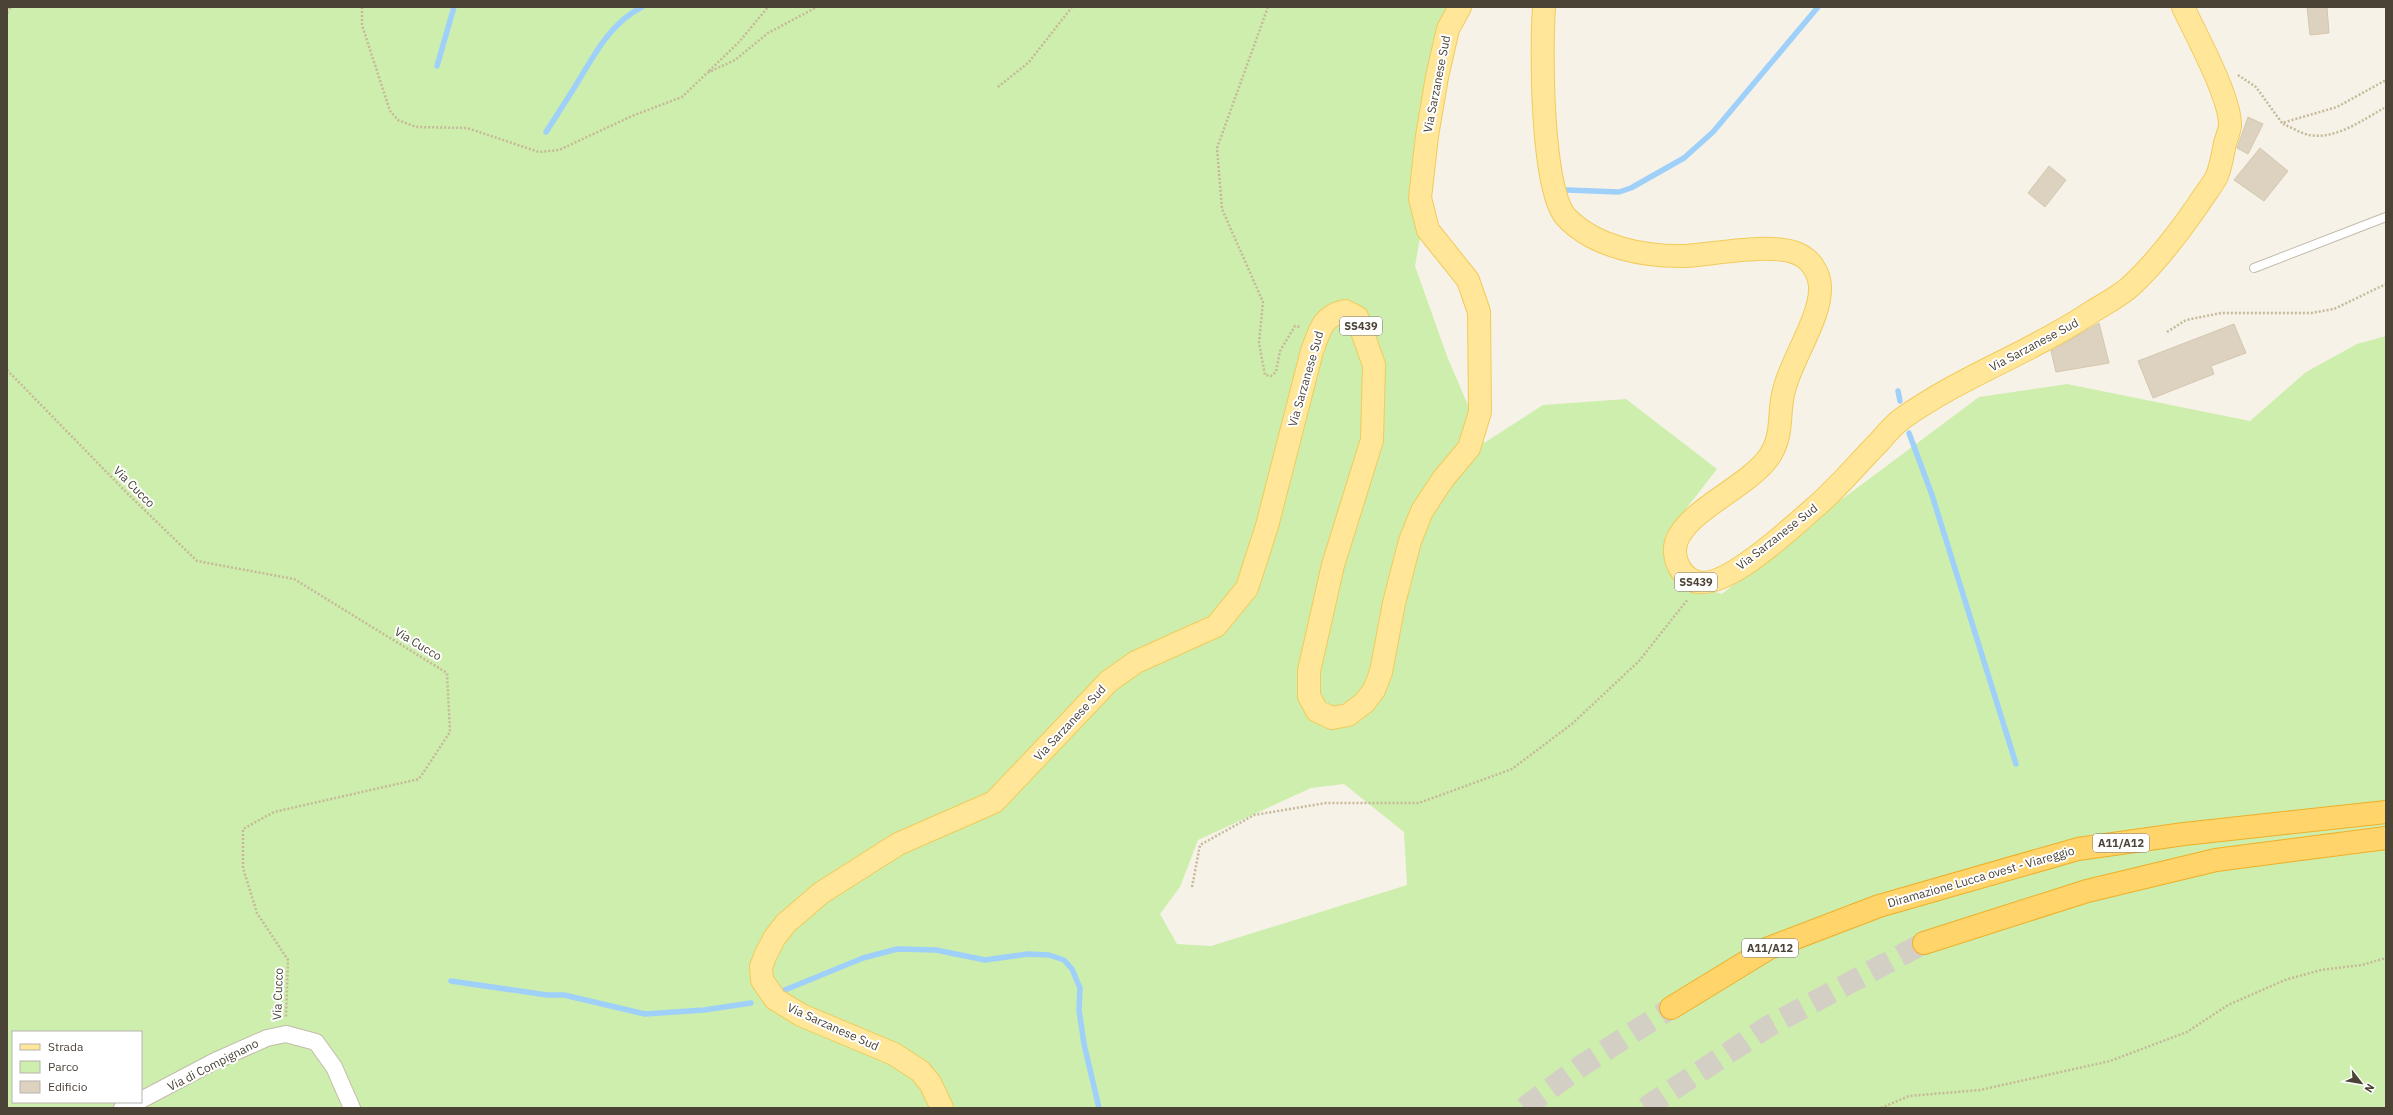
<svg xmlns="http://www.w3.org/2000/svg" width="2393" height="1115" font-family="'IBM Plex Sans',sans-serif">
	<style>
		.green { fill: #ceeead; fill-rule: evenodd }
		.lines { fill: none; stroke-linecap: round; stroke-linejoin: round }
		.stream { stroke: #9fd0f9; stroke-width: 5.5 }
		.building { fill: #dcd2bf; stroke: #d5c7af }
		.motorway-tunnel { stroke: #d4cfc4; stroke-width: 22; stroke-dasharray: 22 11; stroke-linecap: butt }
		.service-casing { stroke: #c3bbaa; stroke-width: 10 }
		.minor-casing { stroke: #c3bbaa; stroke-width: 18 }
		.primary-casing { stroke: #f1cb5b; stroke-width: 24 }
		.motorway-casing { stroke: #efaf29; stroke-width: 24 }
		.path { stroke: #c6b899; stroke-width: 2.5; stroke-dasharray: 2 2; stroke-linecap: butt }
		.service { stroke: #fff; stroke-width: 8 }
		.minor { stroke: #fff; stroke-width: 16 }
		.primary { stroke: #ffe698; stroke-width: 22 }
		.motorway { stroke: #ffd46a; stroke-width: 22 }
		.labels { text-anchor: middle; stroke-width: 4; stroke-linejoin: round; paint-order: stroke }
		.shield { fill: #fff; stroke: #817b72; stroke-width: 1 }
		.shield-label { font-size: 11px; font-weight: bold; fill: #4b4336 }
		.street-label { font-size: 12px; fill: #4b4336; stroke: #fff }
	</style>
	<rect width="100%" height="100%" fill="#f6f2e8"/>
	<!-- green -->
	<path class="green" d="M7,7H1462L1448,29L1423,222L1415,266L1447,356L1484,443L1543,405L1626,399L1717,469L1665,536L1673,580L1722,594L1802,529L1979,397L2067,384L2250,421L2306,372L2357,344L2386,336V1108H7ZM1344,784L1404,832L1407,885L1211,946L1177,944L1160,914L1180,887L1198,840L1311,788ZM13,1032H141V1102H13Z"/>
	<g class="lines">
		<!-- stream -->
		<path class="stream" d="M437,66L454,7
			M546,132C557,115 568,98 579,80C596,52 611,23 642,7
			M1567,190L1619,192L1631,188L1684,158L1713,132L1818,7
			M1898,391L1900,401
			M1909,433L1932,495L2016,764
			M451,981L547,995H564L645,1014L704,1010L751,1003
			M780,992L863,958L897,949L936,950L985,960L1028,954L1049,955L1064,960L1072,969L1080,988L1079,1010L1084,1044L1099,1108"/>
	</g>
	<!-- building -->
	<path class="building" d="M2307,7H2327L2329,33L2310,35Z
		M2248,117L2263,124L2248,154L2237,148Z
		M2260,148L2288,171L2264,201L2234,180Z
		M2049,166L2066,180L2045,207L2028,193Z
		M2099,323L2109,363L2056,372L2051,351Z
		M2234,324L2246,353L2211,366L2214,374L2153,398L2138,361Z"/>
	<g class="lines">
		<!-- motorway-tunnel -->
		<path class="motorway-tunnel" d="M1524,1108L1581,1066L1671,1008
			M1645,1108L1769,1026L1924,943"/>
		<!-- service casing -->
		<g class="service-casing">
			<path id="service" d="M2254,268L2386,217"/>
		</g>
		<!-- minor casing -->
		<g class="minor-casing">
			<path id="minor" d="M141,1100L215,1061L267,1038L286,1034L316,1042L334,1067L352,1108
				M122,1108L135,1102"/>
		</g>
		<!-- primary casing -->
		<g class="primary-casing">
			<path id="primary" d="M1544,7C1541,48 1541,189 1566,217C1595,248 1646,257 1686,256C1715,254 1770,243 1796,253C1810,258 1819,272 1820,286C1822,319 1787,364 1782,400C1779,420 1782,438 1769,457C1748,486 1695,507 1679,536C1670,551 1677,572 1692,580C1720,596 1792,527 1813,509C1837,489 1857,464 1879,442C1887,433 1894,424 1903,418C1962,376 2030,353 2090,313C2104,304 2121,296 2133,284C2156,262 2180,231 2198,205C2204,195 2212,186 2217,176C2221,166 2223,154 2225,143C2227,137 2229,132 2230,126C2231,98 2196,35 2183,7
				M942,1108L930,1083L920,1071L894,1054L801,1015L775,999L762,980L761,967L766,954L775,937L786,923L821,893L898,844L994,802L1109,681L1136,662L1216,626L1247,588L1267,526L1312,351C1320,330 1322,316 1345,311L1357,317L1374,365L1372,440L1333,565L1309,671V696L1317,711L1332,718L1348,715L1364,703L1374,690L1381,672L1394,603L1410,541L1422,511L1443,479L1469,448L1480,412L1479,312L1468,280L1428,230L1420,198L1427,136L1437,77L1448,29L1460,7"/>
		</g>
		<!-- motorway casing -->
		<g class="motorway-casing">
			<path id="motorway" d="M1924,943L2087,891L2216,860L2386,838
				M1671,1008L1769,948L1879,906L2078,849L2184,834L2386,812"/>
		</g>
		<!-- path -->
		<path class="path" d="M362,7V25L390,111L398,120L416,127L467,128L539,152L559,150L632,116L682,97L707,73L735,60L768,33L817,7
			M1268,7L1217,148L1222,209L1263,302L1259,343L1265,375L1271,376L1276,372L1280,351L1295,326L1301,327
			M7,13L11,7
			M709,71L739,42L768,7
			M2238,75L2256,87L2282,123L2337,107L2386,80
			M998,87L1029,62L1072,7
			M2283,124C2291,127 2300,133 2309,135C2335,140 2363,120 2384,108
			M2167,332L2186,320L2221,313H2311L2334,309L2386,284
			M7,370L128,494L197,561L294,579L447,673L450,732L419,779L274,812L243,829V868L257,913L288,960L286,1017
			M1192,887L1200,845L1254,815L1326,803H1419L1512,769L1573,723L1639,661L1688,599
			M1881,1108L1909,1096L1980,1090L2110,1061L2187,1032L2228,1005L2285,980L2321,970L2362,965L2386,958"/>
		<!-- service -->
		<use href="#service" class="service"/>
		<!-- minor -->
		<use href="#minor" class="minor"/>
		<!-- primary -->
		<use href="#primary" class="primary"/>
		<!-- motorway -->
		<use href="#motorway" class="motorway"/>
	</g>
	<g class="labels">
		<!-- shield labels -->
		<g class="shield">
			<rect x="1340" y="317" width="42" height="18" rx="3"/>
			<rect x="1675" y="573" width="42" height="18" rx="3"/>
			<rect x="2093" y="834" width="56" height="18" rx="3"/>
			<rect x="1742" y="939" width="56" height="18" rx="3"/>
		</g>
		<g class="shield-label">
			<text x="1361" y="330">SS439</text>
			<text x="1696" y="586">SS439</text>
			<text x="2121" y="847">A11/A12</text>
			<text x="1770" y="952">A11/A12</text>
		</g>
		<!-- street labels -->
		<g class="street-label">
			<text transform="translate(1437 84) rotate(-79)" y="4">Via Sarzanese Sud</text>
			<text transform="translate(2034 345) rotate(-28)" y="4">Via Sarzanese Sud</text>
			<text transform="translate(1306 379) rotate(-74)" y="4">Via Sarzanese Sud</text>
			<text transform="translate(134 487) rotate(45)" y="4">Via Cucco</text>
			<text transform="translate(1777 537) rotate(-38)" y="4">Via Sarzanese Sud</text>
			<text transform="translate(418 644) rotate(31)" y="4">Via Cucco</text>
			<text transform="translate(1070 723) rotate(-47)" y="4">Via Sarzanese Sud</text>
			<text transform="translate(1981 877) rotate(-16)" y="4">Diramazione Lucca ovest - Viareggio</text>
			<text transform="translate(278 994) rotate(-88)" y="4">Via Cucco</text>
			<text transform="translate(833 1027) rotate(24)" y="4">Via Sarzanese Sud</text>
			<text transform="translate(213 1065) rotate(-27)" y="4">Via di Compignano</text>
		</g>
	</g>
	<!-- border -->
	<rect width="2393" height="1115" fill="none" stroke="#4b4336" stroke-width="16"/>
	<!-- legend -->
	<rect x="12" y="1031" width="130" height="72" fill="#ffffff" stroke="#b7b4af"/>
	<rect x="20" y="1044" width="20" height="6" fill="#ffe698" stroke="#b7b4af"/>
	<text x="48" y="1051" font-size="12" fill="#4b4336">Strada</text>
	<rect x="20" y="1061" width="20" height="12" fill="#ceeead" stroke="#b7b4af"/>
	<text x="48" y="1071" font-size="12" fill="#4b4336">Parco</text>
	<rect x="20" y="1081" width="20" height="12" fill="#dcd2bf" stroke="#b7b4af"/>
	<text x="48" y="1091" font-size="12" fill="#4b4336">Edificio</text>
	<!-- north arrow -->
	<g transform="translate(2361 1083) rotate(121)" stroke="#ffffff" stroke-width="3" paint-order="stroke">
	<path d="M0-3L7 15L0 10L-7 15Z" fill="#4b4336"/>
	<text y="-6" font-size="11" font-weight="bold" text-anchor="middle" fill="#4b4336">N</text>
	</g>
</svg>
